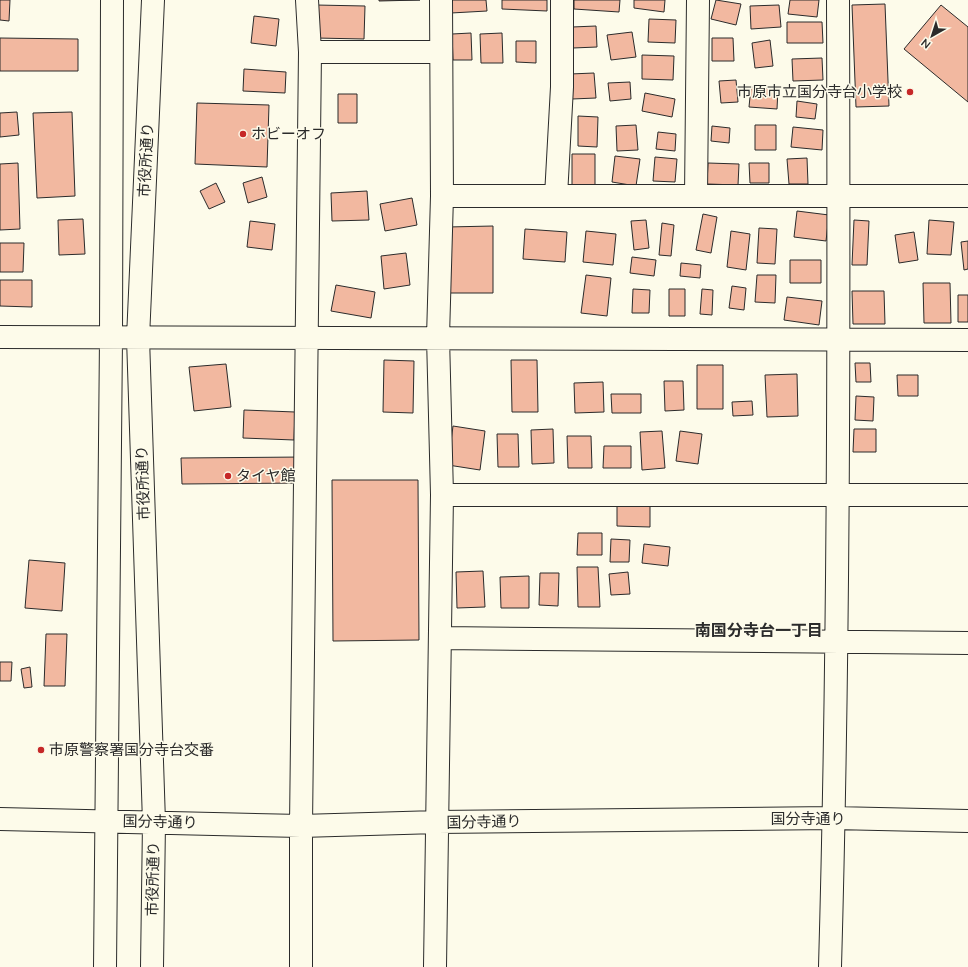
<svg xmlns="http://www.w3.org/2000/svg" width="968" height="967" font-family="Mulish,'Noto Sans JP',sans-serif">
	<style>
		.building { fill: #f2b8a0; stroke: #2b2b2b }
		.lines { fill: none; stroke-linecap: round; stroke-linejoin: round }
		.minor-casing { stroke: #2b2b2b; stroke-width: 24 }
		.minor { stroke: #fdfbea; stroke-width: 22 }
		.poi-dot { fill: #c62828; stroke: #fdfbea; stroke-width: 1.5 }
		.labels { text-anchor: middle; stroke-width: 3; stroke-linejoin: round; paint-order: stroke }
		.poi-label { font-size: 15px; fill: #2b2b2b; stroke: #fdfbea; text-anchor: start }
		.street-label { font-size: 15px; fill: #2b2b2b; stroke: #fdfbea }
		.neighbourhood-label { font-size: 16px; font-weight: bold; fill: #2b2b2b; stroke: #fdfbea }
	</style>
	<rect width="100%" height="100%" fill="#fdfbea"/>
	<!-- building -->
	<path class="building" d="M0,0H10L9,21L0,20Z
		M379,0H420L379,1Z
		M451,0H486L487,11L451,13Z
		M502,0H547V11L502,9Z
		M574,0H620L619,12L574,9Z
		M634,0H665L664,12L634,8Z
		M716,0L741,4L736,25L711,19Z
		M790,0H819L817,17L788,14Z
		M885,4L889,106L856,107L852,5Z
		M316,5L365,6L364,39L316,38Z
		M779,5L781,27L751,29L750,6Z
		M941,5L968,27V102L904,49Z
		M254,16L279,19L276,46L251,43Z
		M649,19L676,20L675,43L648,42Z
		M787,22H822L823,43H787Z
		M596,26L597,47L573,48L572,27Z
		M632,32L636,57L611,60L607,35Z
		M471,33L472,60H453L452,34Z
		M502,33L503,63H481L480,34Z
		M0,38L78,39V71H0Z
		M712,38H733L734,61H712Z
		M770,40L773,66L755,68L752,43Z
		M516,41H536V63L516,62Z
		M642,55L674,56L673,80L642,79Z
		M822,58L823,80L793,81L792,59Z
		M244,69L286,72L285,93L243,91Z
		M594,73L596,98L572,99L570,74Z
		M736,80L738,102L721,103L719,81Z
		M630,82L631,99L610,101L608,83Z
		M751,87L778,89L777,109L749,107Z
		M645,93L675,99L672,117L642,111Z
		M338,94H357V123H338Z
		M797,101L817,104L815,119L796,117Z
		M197,103L269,105L267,167L195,164Z
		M17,112L19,135L0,137V113Z
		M72,112L75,196L37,198L33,113Z
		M578,116L598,117L597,147L578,146Z
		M636,125L638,150L617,151L616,126Z
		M755,125H776V150H755Z
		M712,126L730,128L729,143L711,141Z
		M793,127L823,130L822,150L791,147Z
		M658,132L676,134L675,151L656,149Z
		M572,154H595V187H572Z
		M615,156L640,159L636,186L612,182Z
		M655,157L677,159L675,182L653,181Z
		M807,158L808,184H789L787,159Z
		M18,163L20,229L0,230V164Z
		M708,163L739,164L738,185L707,184Z
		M749,163H769V183H750Z
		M262,177L267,197L248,203L243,183Z
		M216,183L225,202L209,209L200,191Z
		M367,191L369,220L332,221L331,193Z
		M412,198L417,225L385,231L380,204Z
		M797,211L829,215L826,241L794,237Z
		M703,214L717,217L711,253L696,250Z
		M83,219L85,254L59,255L58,220Z
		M646,220L649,248L634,250L631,221Z
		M854,220L869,221L867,265H852Z
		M929,220L954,222L951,255L927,254Z
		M250,221L275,224L272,250L247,247Z
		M662,223L674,225L671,256L659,255Z
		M493,226V293H447V227Z
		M759,228L777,229L775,264L757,263Z
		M525,229L567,232L565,262L523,259Z
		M586,231L616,234L613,265L583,262Z
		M731,231L750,234L746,270L727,267Z
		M914,232L918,260L899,263L895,235Z
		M968,241V269L964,270L961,242Z
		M0,243H24L23,272H0Z
		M406,253L410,285L384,289L381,256Z
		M632,257L656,260L654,276L630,273Z
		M790,260H821V283H790Z
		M681,263L701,265L700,278L680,276Z
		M586,275L611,278L607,316L581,313Z
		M757,275H776L775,303L755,302Z
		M0,280H32V307L0,306Z
		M923,283H950L951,323H924Z
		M336,285L375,292L371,318L331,311Z
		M732,286L746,288L744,310L729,308Z
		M633,289L650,290L649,313H632Z
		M669,289H685V316H669Z
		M702,289L713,290L712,315L700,314Z
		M852,291H884L885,324H853Z
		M958,295H968V322H958Z
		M787,297L822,301L819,325L784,320Z
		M384,360L414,361L413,413L383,412Z
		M511,360H537L538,412H512Z
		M855,363H870L871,382H856Z
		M226,364L231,407L194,411L189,367Z
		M697,365H723V409H697Z
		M797,374L798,416L767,417L765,375Z
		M897,375H918V396H898Z
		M664,381H683L684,410L665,411Z
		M603,382L604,412L575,413L574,383Z
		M611,394H641V413H612Z
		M856,396L874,397L873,421L855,420Z
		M752,401L753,415L733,416L732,402Z
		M244,410L295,412L294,440L243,438Z
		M453,426L485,431L480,470L448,465Z
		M553,429L554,463L532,464L531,430Z
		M854,429H876V452H853Z
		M662,431L665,468L642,470L640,432Z
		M680,431L702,434L698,464L676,461Z
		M497,434H518L519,467H498Z
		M567,436H591L592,468H568Z
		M604,446H631V468H603Z
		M304,457V483L182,484L181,458Z
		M332,480H418L419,640L333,641Z
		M617,505H650V527L617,526Z
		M578,533H602V555H577Z
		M611,539L630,540L629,562H610Z
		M644,544L670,547L668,566L642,563Z
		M29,560L65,563L62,611L25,608Z
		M577,567H598L600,607H578Z
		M483,571L485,607L457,608L456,572Z
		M628,572L630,594L611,595L609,574Z
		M540,573H559L558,606L539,605Z
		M529,576V608H501L500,577Z
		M46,634H67L65,686H44Z
		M0,662H12L11,681H0Z
		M30,667L32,687L24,688L21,669Z"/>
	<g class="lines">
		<!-- minor casing -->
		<g class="minor-casing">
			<path id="minor" d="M310,52H441
				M442,196H968
				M556,196L562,87V0
				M696,196L698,0
				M0,337L968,340
				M442,495H968
				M441,638L968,643
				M0,819L301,826L437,822L834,818L968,821
				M105,967L111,338L112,0
				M152,967L154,822L138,338L153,0
				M301,967V826L310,52L307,0
				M435,967L442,495L438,337L442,196L441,0
				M830,967C839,645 839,322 838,0"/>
		</g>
		<!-- minor -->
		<use href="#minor" class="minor"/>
	</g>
	<!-- markers -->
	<g class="poi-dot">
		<circle cx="910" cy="92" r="4"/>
		<circle cx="243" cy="134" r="4"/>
		<circle cx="228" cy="476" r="4"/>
		<circle cx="41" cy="750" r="4"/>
	</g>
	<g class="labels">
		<!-- poi labels -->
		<g class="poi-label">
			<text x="902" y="97" text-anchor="end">市原市立国分寺台小学校</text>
			<text x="251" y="139">ホビーオフ</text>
			<text x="236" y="481">タイヤ館</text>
			<text x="49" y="755">市原警察署国分寺台交番</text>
		</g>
		<!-- street labels -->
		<g class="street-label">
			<text transform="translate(146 160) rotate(-87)" y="5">市役所通り</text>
			<text transform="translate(143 483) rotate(-92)" y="5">市役所通り</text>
			<text x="808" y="824">国分寺通り</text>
			<text transform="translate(160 822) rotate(1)" y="5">国分寺通り</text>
			<text transform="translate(484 822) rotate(-1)" y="5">国分寺通り</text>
			<text transform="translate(153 879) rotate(-89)" y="5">市役所通り</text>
		</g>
		<!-- neighbourhood labels -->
		<g class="neighbourhood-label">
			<text x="759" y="636">南国分寺台一丁目</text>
		</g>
	</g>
	<!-- north arrow -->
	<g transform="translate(932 36) rotate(219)" stroke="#fdfbea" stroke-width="3" paint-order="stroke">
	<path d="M0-3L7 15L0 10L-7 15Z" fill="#2b2b2b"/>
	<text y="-6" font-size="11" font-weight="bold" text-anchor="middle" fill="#2b2b2b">N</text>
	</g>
</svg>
